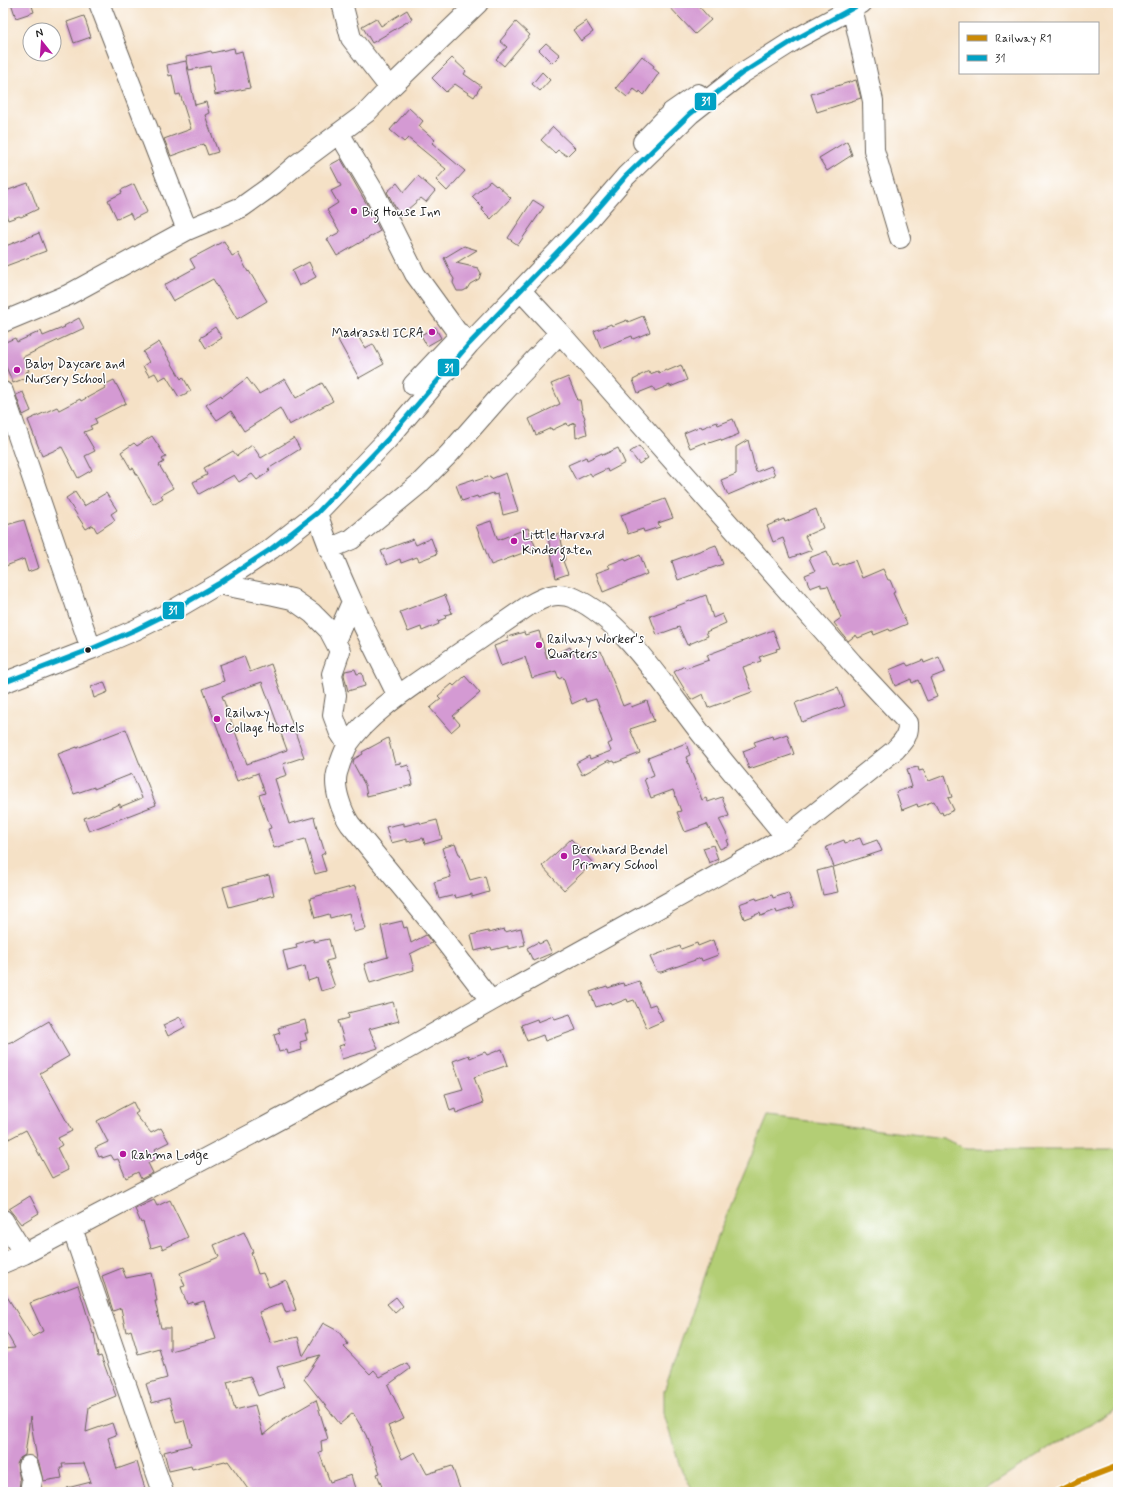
<svg xmlns="http://www.w3.org/2000/svg" width="1121" height="1495" font-family="Mynerve,sans-serif">
	<style>
		.green { fill: #b3ce74; stroke: #687548 }
		.building { fill: #d49ad3; fill-rule: evenodd }
		.lines { fill: none; stroke-linecap: round; stroke-linejoin: round }
		.minor-casing { stroke: #686158; stroke-width: 22 }
		.minor { stroke: #fff; stroke-width: 20 }
		.bus-1-casing { stroke: #fff; stroke-width: 8 }
		.bus-1 { stroke: #01a2c5; stroke-width: 5 }
		.rail-1-casing { stroke: #fff; stroke-width: 9 }
		.rail-1 { stroke: #cb8a06; stroke-width: 6 }
		.poi-dot { fill: #b5179e; stroke: #fff; stroke-width: 1.5 }
		.bus-dot { fill: #1c1c1c; stroke: #fff; stroke-width: 1.5 }
		.labels { text-anchor: middle; stroke-width: 3; stroke-linejoin: round; paint-order: stroke }
		.poi-label { font-size: 13px; fill: #1c1c1c; stroke: #fff; text-anchor: start }
		.line-badge { stroke: #fff; stroke-width: 1.5 }
		.badge-label { font-size: 11px; text-anchor: middle; font-weight: bold; fill: #fff }
	</style>
	<rect width="100%" height="100%" fill="#fff"/>
	<filter id="ink" filterUnits="userSpaceOnUse"><feTurbulence type="fractalNoise" baseFrequency=".025" numOctaves="2"/><feDisplacementMap in="SourceGraphic" scale="8" xChannelSelector="R" yChannelSelector="G"/><feConvolveMatrix kernelMatrix="1 2 1 2 8 2 1 2 1" color-interpolation-filters="sRGB"/></filter>
	<filter id="wash" filterUnits="userSpaceOnUse"><feTurbulence type="fractalNoise" baseFrequency=".012" numOctaves="4" result="noise"/><feDisplacementMap in="SourceGraphic" scale="16" xChannelSelector="R" yChannelSelector="G"/><feGaussianBlur stdDeviation="0.9" result="paint"/><feColorMatrix in="noise" values="0 0 0 0 0 0 0 0 0 0 0 0 0 0 0 0 0 1.4 0 .05"/><feComposite in="paint" operator="in"/></filter>
	<g filter="url(#wash)">
		<rect width="100%" height="100%" fill="#f5e1c6"/>
		<!-- green -->
		<path class="green" d="M768,1116L943,1138L967,1149H1112L1118,1153V1409L1075,1432L981,1492H694L680,1467L664,1414V1391L716,1241Z"/>
		<g id="blocks">
			<!-- building -->
			<path class="building" d="M11,3H31L34,12L16,18Z
				M666,3H696L711,20L695,34Z
				M407,10L412,19L372,43L362,26L376,18L381,26Z
				M84,16L91,37L74,43L67,22Z
				M586,21L593,32L581,41L573,30Z
				M516,22L530,35L504,66L496,59L507,47L500,41Z
				M546,43L560,55L552,63L539,50Z
				M234,48L235,53L242,51L250,88L215,95L210,66L189,70L186,57L211,51L212,53Z
				M642,56L654,66L653,68L659,73L644,95L640,91L639,93L634,89L627,97L616,88Z
				M452,58L466,71L464,74L481,86L474,97L455,84L446,92L432,78Z
				M186,61L195,105L206,102L209,113L205,115L218,152L208,155L204,144L171,156L164,139L191,129L180,94L176,95L172,75L169,76L167,65Z
				M542,72L550,80L540,91L532,84Z
				M856,80L861,98L817,112L811,94Z
				M409,108L423,121L419,126L435,140L432,143L465,171L447,191L436,180L446,169L408,138L404,142L390,130Z
				M553,127L575,148L567,156L558,150L555,153L541,140Z
				M847,141L852,155L827,171L819,158Z
				M341,159L369,208L380,231L337,256L327,239L340,232L327,210L338,203L331,191L341,186L330,165Z
				M418,176L435,191L426,202L421,198L400,216L387,192L397,183L404,192Z
				M490,181L496,186L497,185L511,198L491,219L482,210L483,208L472,197Z
				M28,183L38,209L21,217L19,216L8,220L3,206V192Z
				M134,184L147,212L133,219L130,213L117,219L108,200L122,193L121,190Z
				M533,200L544,207L518,245L508,238Z
				M39,233L46,251L3,267V247Z
				M224,241L232,256L238,253L248,272L249,271L267,301L237,319L213,279L173,301L164,285L195,268L190,259Z
				M464,246L477,250L456,263L478,268L481,273L479,279L470,284L467,289L463,291H457L453,283L454,279L450,273H451L444,258Z
				M309,262L316,277L299,286L292,271Z
				M643,316L650,332L633,339L632,336L601,348L594,331L611,324L612,326L627,320L628,322Z
				M79,318L84,328L23,357L29,371L26,372L28,377L13,383L3,360V343L15,338L17,342L41,331L43,336L65,327L64,326Z
				M215,327L222,338L206,348L200,338L207,334L206,333Z
				M435,327L441,338L427,346L421,335Z
				M355,331L365,348L373,344L384,364L359,378L338,340Z
				M159,342L181,379L183,377L191,391L179,397L166,376L159,380L155,373L149,376L143,366L149,362L143,352Z
				M681,365L687,380L670,387V385L655,391L653,387L638,393L633,380L639,377V376L649,371L650,374L658,371L659,373L666,370L667,371Z
				M568,377L577,398L576,399L577,400H580L582,411L585,418L584,419L587,434L576,438L575,423L568,426L567,423L552,430L551,428L536,435L529,419L560,404L551,384Z
				M247,378L259,394L285,379L296,398L322,383L333,401L289,425L280,408L244,431L231,411L217,420L206,405L221,395L222,397Z
				M114,380L126,403L95,419L97,423L90,426L92,429L84,432L95,451L85,456L92,470L78,478L62,447L42,456L28,420L57,407L59,410L80,399L81,401L105,388L104,385Z
				M23,392L31,411L23,415L16,395Z
				M733,419L739,434L722,441L721,439L706,444L705,442L690,448L684,433L701,426L702,428L717,422L718,425Z
				M152,436L166,457L162,459L164,462L159,465L173,488L161,495L163,498L153,504L133,468L131,469L121,452L134,443L137,446Z
				M294,438L300,449L268,469L270,471L257,480L252,474L239,482L234,475L199,494L193,482L207,475L204,468L233,451L237,456L252,445L261,458Z
				M748,440L756,472L771,466L775,475L728,495L721,480L736,474V447Z
				M639,446L648,458L639,464L630,452Z
				M618,448L625,463L608,472L607,469L592,476L590,473L576,480L568,465L586,457L587,460L602,453L603,455Z
				M506,473L518,511L503,515L498,494L494,495L493,493L478,498L477,496L462,501L456,485L474,479L475,481L490,476L491,479Z
				M75,492L84,506L106,493L117,510L111,514L115,520L97,532L93,525L86,529L66,498Z
				M665,499L673,518L658,523L660,527L644,532L643,529L628,534L621,515Z
				M816,509L823,528L805,536L812,550L790,558L783,538L773,542L767,526L784,519L785,522Z
				M24,520L39,568L28,572L24,559L3,567V526Z
				M491,521L498,540L528,528L536,548L491,565L476,526Z
				M560,534L565,560L563,561L568,574L556,578L548,537Z
				M431,538L437,554L419,561L417,557L401,563L400,559L387,565L381,551L413,539L416,545Z
				M716,545L723,564L678,580L672,561Z
				M827,551L833,566L838,564L839,566L855,560L862,578L883,569L888,580H890L895,592L893,593L907,624L890,631L889,629L874,635L873,632L858,638L856,635L848,641L834,623L841,618L828,586L821,587V584L810,588L805,575L815,571L809,558Z
				M640,555L647,574L603,592L596,573L610,568L608,565L625,558L626,561Z
				M445,595L452,613L445,615L446,618L438,621L439,624L422,631L421,627L408,632L400,612Z
				M706,595L713,618L722,614L726,623L706,632L708,636L687,645L679,627L657,635L650,616Z
				M773,630L780,648L776,649L777,651L759,657L761,661L743,667L752,692L708,708L703,694L691,700L674,672L684,666L686,668L709,660L707,655Z
				M539,631L547,658L570,647L574,655L586,651L588,656L601,651L623,706L630,703L631,707L647,701L654,721L630,729L640,753L615,763L614,761L610,762L609,760L582,775L576,763L589,756L590,759L611,751L608,744L612,742L596,699L586,702L585,698L572,704L563,677L559,679L556,671L532,678L525,657L501,666L494,646L508,641L507,637L524,632L525,635Z
				M244,656L250,672L271,664L304,757L283,764L287,775L275,779L289,824L314,817L320,840H321L325,853L321,855L326,871L315,874L305,839L274,848L268,829L271,828L259,795L265,793L258,773L237,781L203,689L224,681L219,665ZM262,682L287,750L247,764L222,696Z
				M939,657L945,672L930,678L937,697L927,701L918,680L912,683L911,679L895,686L889,670L906,663L908,666L923,660L924,663Z
				M355,669L357,674L362,673L365,686L348,691L344,675L345,671Z
				M465,676L480,693L453,716L460,724L451,732L430,708L441,699L438,696L452,684L454,686Z
				M104,682L108,692L94,698L91,687Z
				M838,687L845,706L802,722L795,703Z
				M126,729L156,805L89,831L84,818L120,804V807L142,798L132,774L94,789V787L74,794L58,754L77,747V748Z
				M787,734L794,754L749,769L743,751L756,746L754,742L772,736L773,739Z
				M388,738L395,764L401,763L402,767L408,765L413,785L367,796L365,785L353,763L354,759L363,754L362,752Z
				M686,743L690,755L686,757L702,800L706,798L708,802L722,797L729,816L719,819L729,839L727,840L729,845L720,849L707,824L685,832L677,812L681,811L673,790L651,798L644,779L654,775L648,758Z
				M918,767L919,771L923,770L929,781L945,775L952,797L948,798L954,810L943,815L942,812L940,813L934,801L918,807L917,804L902,810L896,792L912,787L907,769Z
				M437,820L442,839L425,844L423,838L407,842V839L391,843L386,827L404,823V826L420,822L421,824Z
				M860,838L863,845L877,840L882,851L834,867L826,847L844,840L845,843Z
				M571,839L593,863L564,890L542,866Z
				M455,844L459,854H460L470,880L485,876L489,892L472,897V894L456,898L455,895L439,899L434,882L451,877L442,848Z
				M713,845L718,859L709,863L703,848Z
				M832,867L838,892L823,895L817,871Z
				M269,875L274,895L229,907L223,887Z
				M355,886L366,929L354,932L349,913L330,918L329,914L315,918L310,898Z
				M788,893L794,908L777,913L776,910L761,916L760,913L744,919L739,904L756,898L757,900L772,895L773,898Z
				M402,921L404,928L407,927L411,943L426,935L432,943L410,954L414,970L370,983L364,964L388,957L381,926Z
				M521,928L525,945L508,949V946L492,950L491,947L475,951L471,935L488,931L489,933L504,929L505,932Z
				M313,939L314,942L329,939L334,959L326,961L335,987L321,991L317,978L308,981L305,966L288,971L283,951L297,948L296,944Z
				M713,940L718,955L702,961L701,958L661,972H657L650,957L680,946L681,949L697,943L698,946Z
				M546,941L552,953L533,961L527,948L538,942L539,944Z
				M639,981L649,1006L655,1004L663,1021L647,1028L634,1000L628,1002L627,999L612,1005L611,1002L596,1007L590,992L607,986L608,988L623,983L624,986Z
				M393,1002L399,1021L369,1029L378,1048L342,1059L339,1046L345,1044L338,1021L349,1018L348,1013Z
				M570,1014L576,1030L545,1041L543,1035L527,1041L521,1025L537,1019L538,1022L553,1016L555,1019Z
				M180,1017L185,1027L168,1036L163,1025Z
				M305,1020L308,1033H305L307,1040L300,1042L302,1050L288,1054L287,1050L279,1052L274,1035L280,1033L278,1028Z
				M49,1021L69,1056L40,1073L72,1131L58,1138L62,1145L57,1148L68,1170L52,1178L26,1130L3,1142V1045L13,1041V1042Z
				M502,1049L508,1065L474,1077L483,1103L456,1113L455,1109L450,1111L445,1094L463,1089L453,1061L469,1055L470,1058L485,1052L487,1055Z
				M133,1102L138,1112L135,1114L151,1133L161,1128L169,1142L155,1149L159,1157L148,1163L153,1173L141,1179L138,1172L126,1178L118,1159L114,1160L111,1155L102,1158V1156L99,1157L95,1148L108,1142L97,1121Z
				M30,1196L39,1213L21,1224L9,1209Z
				M154,1200L157,1206L170,1200L188,1237L163,1249L161,1245L151,1248L143,1222L141,1223L135,1209Z
				M244,1232L253,1252L251,1253L258,1274L263,1273L269,1287L286,1280L294,1300L293,1301L296,1310L286,1313L282,1303L259,1312L271,1343L298,1337L303,1356L323,1323L338,1331L348,1344L344,1347L370,1374L374,1370L380,1377L407,1363L410,1369L388,1385L404,1419L388,1426L402,1459L415,1452L427,1474L452,1466L461,1492H384L377,1474L380,1473L366,1435L353,1413L340,1424L304,1379L320,1355L277,1367L284,1387L258,1396L250,1376L227,1382L235,1410L255,1405L263,1435L283,1419L316,1400L328,1439L321,1441L322,1451L319,1452L330,1482L351,1475L356,1492H250L228,1461L226,1462L225,1461L192,1469L191,1466L169,1471L164,1452L191,1445L184,1420L176,1422L169,1398L152,1403L146,1384L167,1378L159,1348L138,1354L131,1330L126,1332L121,1308L113,1311L102,1276L122,1268L126,1278L151,1273L157,1301H155L161,1328H170V1351L216,1339L204,1301L194,1304L193,1302L187,1304L181,1287L185,1286L180,1273L219,1257L214,1245Z
				M78,1285L93,1334L94,1333L98,1357L101,1356L116,1396L89,1407L86,1432L112,1423L116,1435L108,1438L117,1469L137,1462L146,1492H68L67,1488L91,1482L84,1463L62,1464L63,1468H60L62,1478L43,1481L39,1463L37,1459L30,1417L25,1455L20,1458L17,1464L20,1481L19,1491L3,1490V1349L15,1348L3,1327V1290L32,1337L43,1331L30,1303Z
				M396,1297L403,1306L395,1313L387,1304Z"/>
		</g>
	</g>
	<g filter="url(#ink)">
		<use href="#blocks" fill-opacity="0" stroke="#686158" stroke-width="1"/>
		<g class="lines">
			<!-- minor casing -->
			<g class="minor-casing">
				<path id="minor" d="M99,3L187,230
					M342,3L351,38L390,88
					M851,3L873,101L874,150L900,238
					M339,133L374,192L415,274L460,336L469,344
					M643,142L672,112L698,94
					M3,322L68,295L187,230L242,207L274,184L296,165L366,113L390,88L478,3
					M413,385L461,334
					M3,392L91,649
					M317,513C338,577 368,636 398,696
					M329,549L352,539L419,484L449,454L501,395L560,333
					M218,584L274,595L292,599L312,613L329,630L340,651L332,674L336,695L333,715L339,731L348,745
					M335,641L352,602
					M3,683L91,649L135,630L165,615L218,584L271,549L317,513L387,440L469,344L589,219L626,176L690,114L741,74L796,39L862,3
					M491,1001L428,919L350,824C342,812 333,788 337,773C339,766 345,750 348,744C368,714 409,688 438,668C468,647 498,627 528,606C544,597 555,591 574,598C624,620 669,694 703,736C730,770 758,803 786,837
					M3,1220L24,1254
					M72,1228L163,1492
					M3,1263L24,1254L267,1126L367,1072L491,1001L786,837L895,750C903,741 909,736 908,723L852,663L560,333L521,291
					M28,1466L32,1480L30,1492"/>
			</g>
			<!-- minor -->
			<use href="#minor" class="minor"/>
			<!-- bus-1 casing -->
			<g class="bus-1-casing">
				<path id="bus-1" d="M3,683L91,649L135,630L165,615L218,584L271,549L317,513L387,440L469,344L589,219L626,176L690,114L741,74L796,39L862,3"/>
			</g>
			<!-- bus-1 -->
			<use href="#bus-1" class="bus-1"/>
			<!-- rail-1 casing -->
			<g class="rail-1-casing">
				<path id="rail-1" d="M1057,1492L1079,1481L1118,1466"/>
			</g>
			<!-- rail-1 -->
			<use href="#rail-1" class="rail-1"/>
		</g>
	</g>
	<!-- markers -->
	<g class="poi-dot">
		<circle cx="354" cy="211" r="4"/>
		<circle cx="432" cy="332" r="4"/>
		<circle cx="17" cy="370" r="4"/>
		<circle cx="514" cy="541" r="4"/>
		<circle cx="539" cy="645" r="4"/>
		<circle cx="217" cy="719" r="4"/>
		<circle cx="564" cy="856" r="4"/>
		<circle cx="123" cy="1154" r="4"/>
	</g>
	<circle class="bus-dot" cx="88" cy="650" r="3.5"/>
	<g class="labels">
		<!-- poi labels -->
		<g class="poi-label">
			<text x="362" y="216">Big House Inn</text>
			<text x="424" y="337" text-anchor="end">Madrasatl ICRA</text>
			<text x="25" y="368">Baby Daycare and<tspan x="25" dy="15">Nursery School</tspan></text>
			<text x="522" y="539">Little Harvard<tspan x="522" dy="15">Kindergaten</tspan></text>
			<text x="547" y="643">Railway Worker's<tspan x="547" dy="15">Quarters</tspan></text>
			<text x="225" y="717">Railway<tspan x="225" dy="15">Collage Hostels</tspan></text>
			<text x="572" y="854">Bernhard Bendel<tspan x="572" dy="15">Primary School</tspan></text>
			<text x="131" y="1159">Rahma Lodge</text>
		</g>
	</g>
	<g class="line-badge">
		<rect x="694" y="92" width="23" height="19" rx="4" fill="#01a2c5"/>
		<rect x="437" y="358" width="23" height="19" rx="4" fill="#01a2c5"/>
		<rect x="162" y="601" width="23" height="19" rx="4" fill="#01a2c5"/>
	</g>
	<g class="badge-label">
		<text x="706" y="105">31</text>
		<text x="449" y="372">31</text>
		<text x="173" y="614">31</text>
	</g>
	<!-- margin -->
	<rect width="1121" height="1495" fill="none" stroke="#fff" stroke-width="16"/>
	<!-- legend -->
	<rect x="959" y="22" width="140" height="52" fill="#ffffff" stroke="#a4a4a4"/>
	<rect x="967" y="35" width="20" height="6" fill="#cb8a06" stroke="#a4a4a4"/>
	<text x="995" y="42" font-size="12" fill="#1c1c1c">Railway R1</text>
	<rect x="967" y="55" width="20" height="6" fill="#01a2c5" stroke="#a4a4a4"/>
	<text x="995" y="62" font-size="12" fill="#1c1c1c">31</text>
	<!-- north arrow -->
	<g transform="translate(42 42) rotate(343)"><circle r="19" fill="#ffffff" stroke="#a4a4a4"/>
	<path d="M0-3L7 15L0 10L-7 15Z" fill="#b5179e"/>
	<text y="-6" font-size="11" font-weight="bold" text-anchor="middle" fill="#1c1c1c">N</text>
	</g>
</svg>
